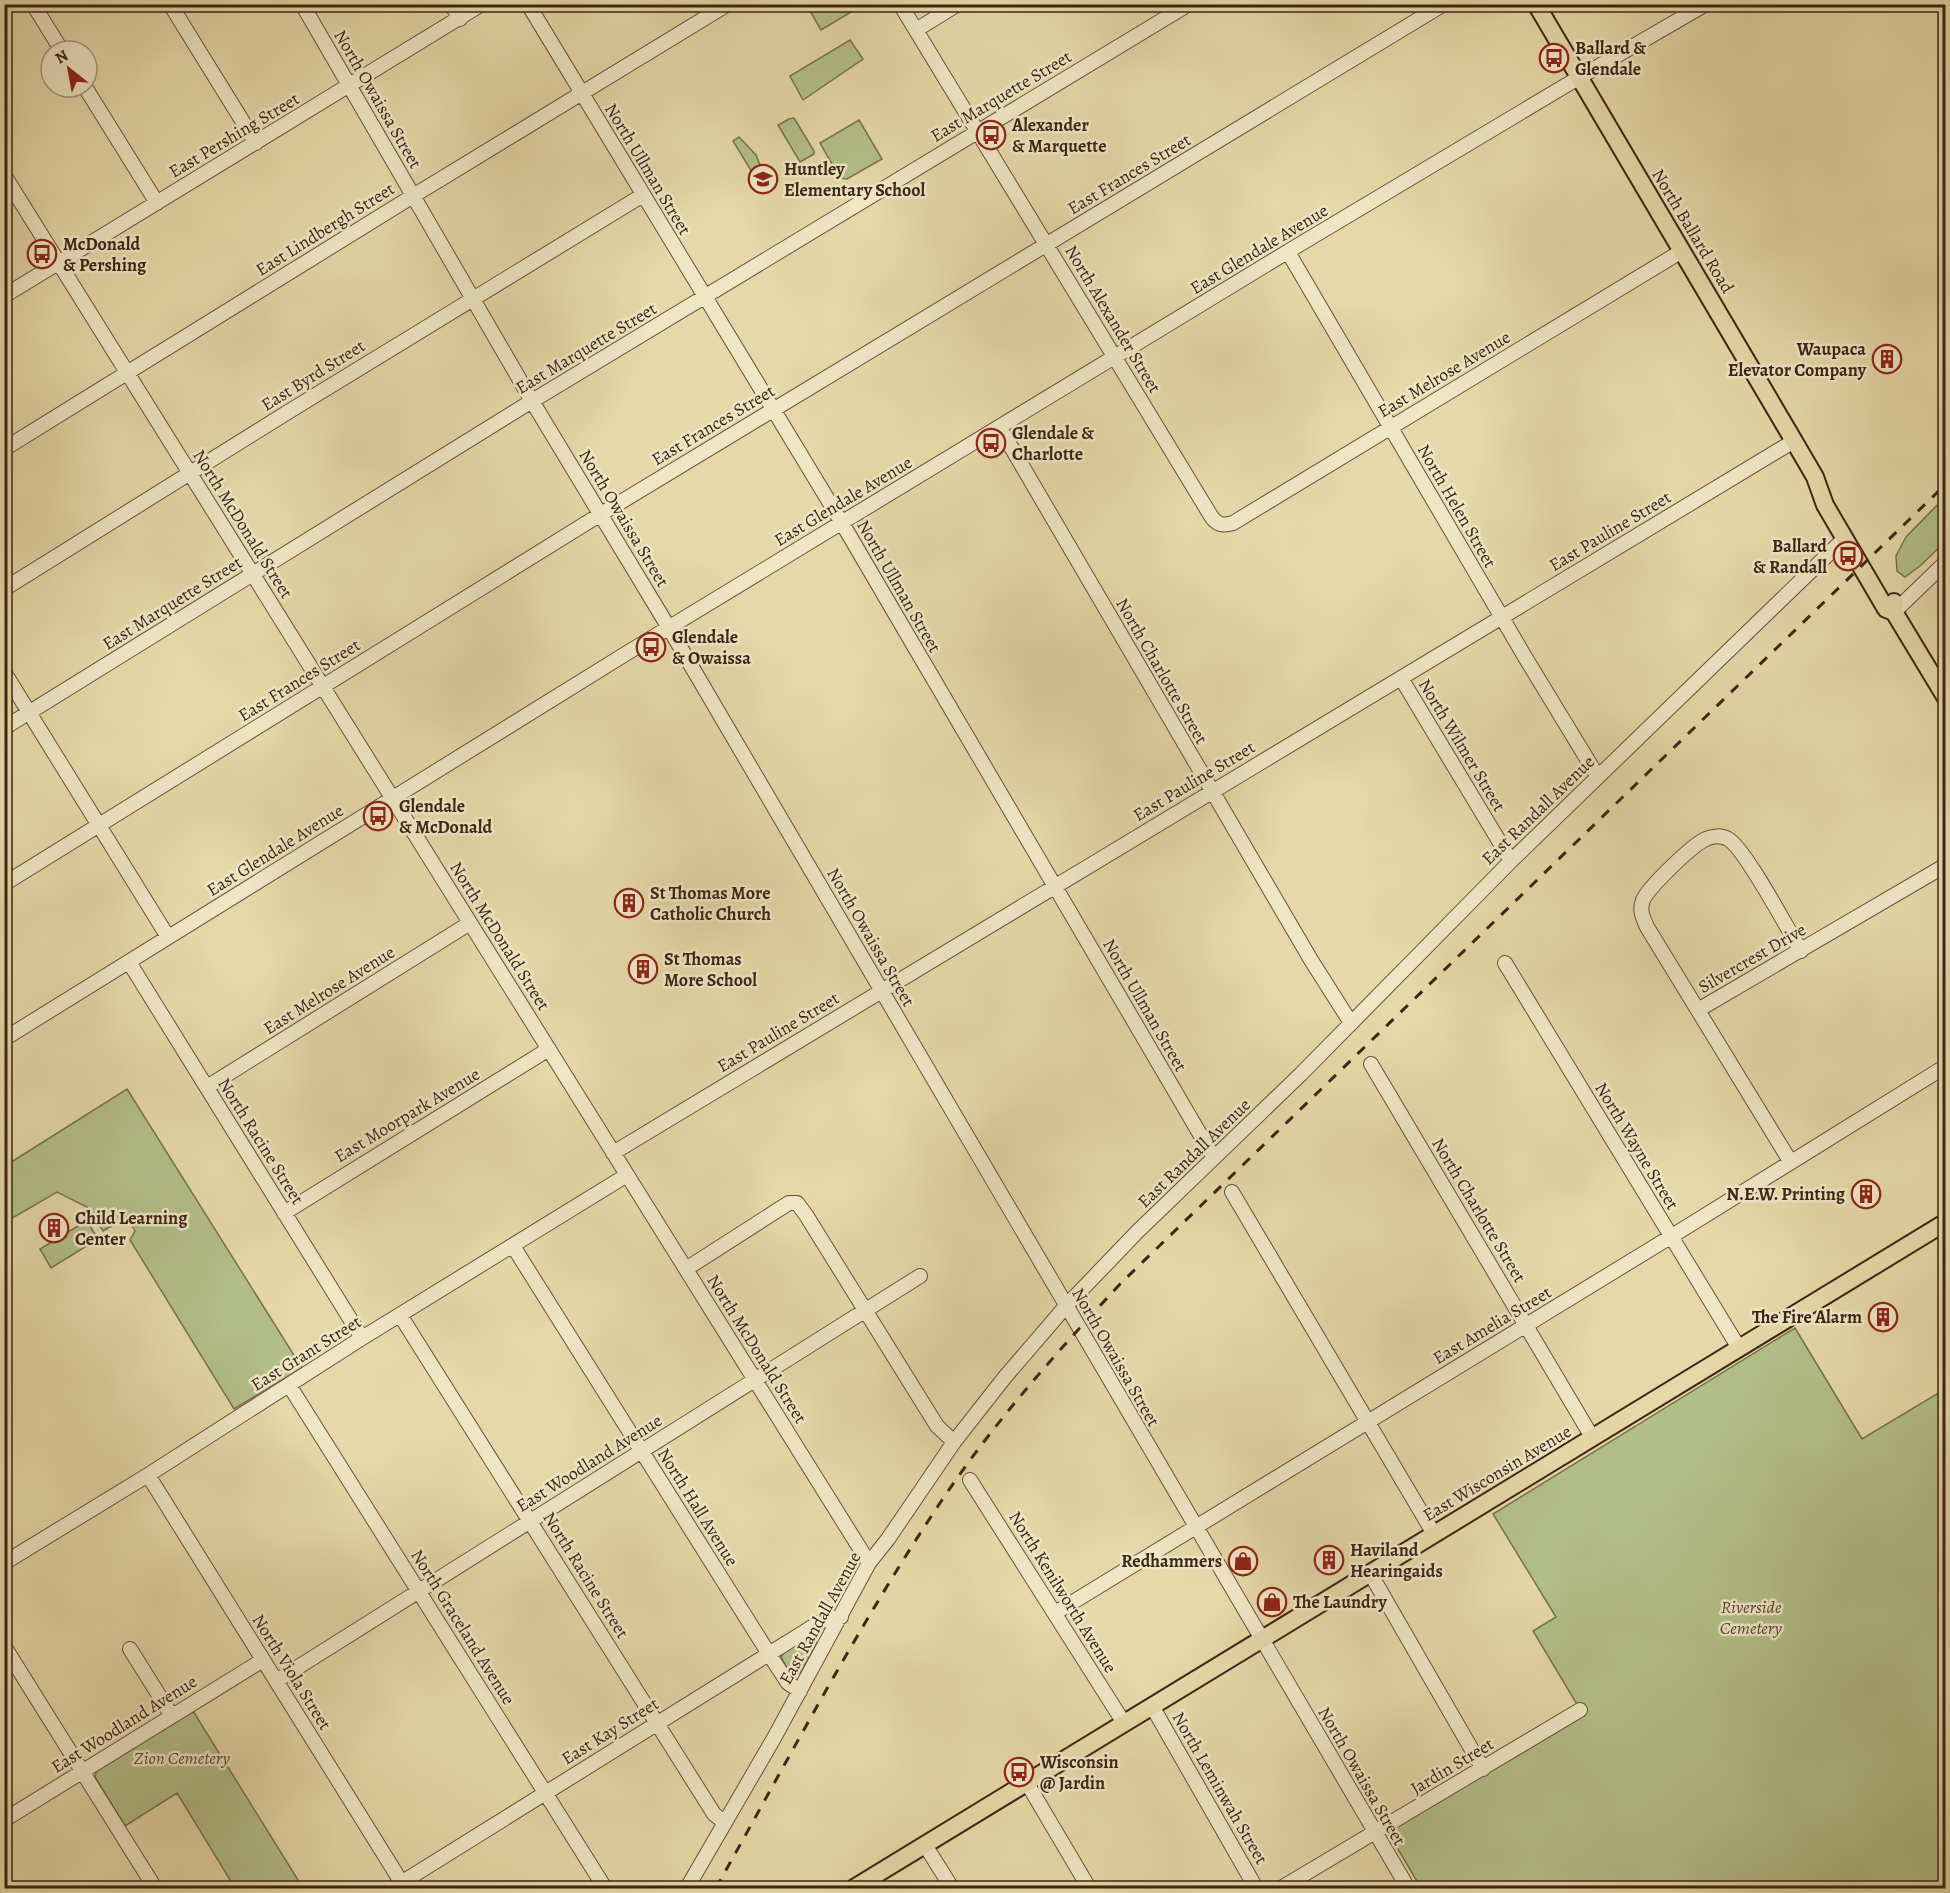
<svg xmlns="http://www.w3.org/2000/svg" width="1950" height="1893" font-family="Alegreya,serif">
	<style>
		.green { fill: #b3bf89; stroke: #78724f; stroke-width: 1.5 }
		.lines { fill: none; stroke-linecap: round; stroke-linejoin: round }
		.minor-casing { stroke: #67513a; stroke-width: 16 }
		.major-casing { stroke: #3d2415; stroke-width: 20 }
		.minor { stroke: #efe6c6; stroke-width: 14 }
		.major { stroke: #e6d8a8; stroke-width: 16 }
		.rail { stroke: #3d2415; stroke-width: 3; stroke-dasharray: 10 10; stroke-linecap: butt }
		.labels { text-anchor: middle; stroke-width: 5; stroke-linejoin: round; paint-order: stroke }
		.poi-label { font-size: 18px; font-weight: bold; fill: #3d2415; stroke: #efe6c6; text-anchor: start }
		.street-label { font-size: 18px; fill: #3d2415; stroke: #efe6c6 }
		.park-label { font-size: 18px; font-style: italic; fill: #5a4b32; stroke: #efe6c6 }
	</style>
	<rect width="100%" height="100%" fill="#e6d8a8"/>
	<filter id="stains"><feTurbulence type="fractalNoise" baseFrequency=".00333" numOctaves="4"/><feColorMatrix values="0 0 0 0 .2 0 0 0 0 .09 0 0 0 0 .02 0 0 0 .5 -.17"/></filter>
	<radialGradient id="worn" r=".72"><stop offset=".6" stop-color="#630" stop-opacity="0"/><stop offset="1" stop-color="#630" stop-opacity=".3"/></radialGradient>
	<!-- green -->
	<path class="green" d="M821,4L849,5L853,11L821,30L810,11Z
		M850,40L863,59L803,100L790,76Z
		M794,118L814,151V154L800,162L778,125L789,119Z
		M859,120L882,159L847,179L840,178L820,143Z
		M739,137L756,155L767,182L761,185L758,182L733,141Z
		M1945,497V542L1920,566L1905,577L1897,571L1896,556L1906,537Z
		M127,1089L302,1368L234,1409L130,1240L135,1231L127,1217L103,1231L87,1207L57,1192L9,1220L5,1212V1166Z
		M82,1213L98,1239L51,1268L40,1249L83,1223L79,1215Z
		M1795,1328L1862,1439L1945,1389V1888H1421L1389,1834V1830L1584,1716L1533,1631L1556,1617L1493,1514Z
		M808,1636L813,1637L817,1643L801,1672L795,1675L790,1673L781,1657L784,1651Z
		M193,1711L303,1888H235L177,1793L125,1826L95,1777L97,1770Z"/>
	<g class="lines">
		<!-- minor casing -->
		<g class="minor-casing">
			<path id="minor" d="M33,4L62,51
				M170,4L256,143
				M302,4L532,401L669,628L1408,1888
				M451,4L460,19
				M528,4L842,523L1214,1158
				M900,4L1211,516C1217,525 1223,526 1233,523L1682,251
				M916,30L958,4
				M85,87L157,203
				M4,175L869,1563
				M1288,252L1525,657L1598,777
				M4,296L482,4
				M1000,428L1311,960L1351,1023
				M4,449L413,196L728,4
				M4,589L288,412L643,195
				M1894,612L1946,562
				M4,672L168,937
				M1401,678L1511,861
				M4,728L532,401L1189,4
				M4,884L601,514L1444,4
				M129,962L362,1338
				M1505,963L1739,1348
				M1698,1010L1946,865
				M4,1039L627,653L1297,246L1580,77L1706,4
				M1371,1064L1592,1437
				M207,1087L470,923
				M613,1153L1794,441
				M1790,1161L1647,927C1643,918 1639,910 1643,900C1649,887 1692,845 1706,839C1712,836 1721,835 1728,839C1745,848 1788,930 1801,951
				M1232,1192L1434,1534
				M284,1213L549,1049
				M513,1246L769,1654L788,1683L800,1691
				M686,1269L781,1208L789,1203H797L806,1215L937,1426L954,1442
				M400,1315L714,1814L724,1822
				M289,1385L605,1888
				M148,1475L405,1888
				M970,1480L1124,1723
				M4,1563L148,1475L362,1338L627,1175
				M1370,1573L1483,1769
				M1055,1613L1672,1236L1946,1066
				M4,1646L155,1888
				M130,1649L172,1716
				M276,1681L920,1276
				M1152,1706L1256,1888
				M1027,1783L1089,1888
				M4,1820L263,1660
				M925,1845L952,1888
				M401,1883L825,1619L841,1617
				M687,1888L774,1738L869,1563L888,1539L954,1442L1005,1377L1066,1306L1138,1231L1301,1074L1511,861L1844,539
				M1281,1888L1580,1710"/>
		</g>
		<!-- major casing -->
		<g class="major-casing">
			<path id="major" d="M1536,4L1794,441L1815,477L1825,505L1886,609L1894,612
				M1894,602V612L1946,698
				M854,1888L1946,1222"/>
		</g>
		<!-- minor -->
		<use href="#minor" class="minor"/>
		<!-- major -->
		<use href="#major" class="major"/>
		<!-- rail -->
		<path class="rail" d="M716,1888C789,1758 859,1624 942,1500C995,1421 1057,1352 1121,1283L1946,484"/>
	</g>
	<!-- icons -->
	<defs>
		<g id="bus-ring" transform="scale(1.5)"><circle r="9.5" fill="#efe6c6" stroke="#8f2418" stroke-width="1.5"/><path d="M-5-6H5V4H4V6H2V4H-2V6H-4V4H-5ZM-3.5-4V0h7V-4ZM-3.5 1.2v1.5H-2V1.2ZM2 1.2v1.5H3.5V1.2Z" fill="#8f2418"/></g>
		<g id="school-ring" transform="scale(1.5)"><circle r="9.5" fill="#efe6c6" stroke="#8f2418" stroke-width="1.5"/><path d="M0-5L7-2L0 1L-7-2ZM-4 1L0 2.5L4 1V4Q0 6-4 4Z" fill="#8f2418"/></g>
		<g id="building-ring" transform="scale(1.5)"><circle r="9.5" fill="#efe6c6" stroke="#8f2418" stroke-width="1.5"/><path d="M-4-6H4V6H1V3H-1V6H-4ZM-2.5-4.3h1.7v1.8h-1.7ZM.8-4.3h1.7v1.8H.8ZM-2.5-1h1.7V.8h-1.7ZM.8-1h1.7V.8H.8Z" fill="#8f2418"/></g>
		<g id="shop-ring" transform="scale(1.5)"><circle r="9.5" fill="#efe6c6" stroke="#8f2418" stroke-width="1.5"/><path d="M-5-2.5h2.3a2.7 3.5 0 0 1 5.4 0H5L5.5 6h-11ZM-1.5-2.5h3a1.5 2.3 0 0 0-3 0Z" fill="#8f2418"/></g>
	</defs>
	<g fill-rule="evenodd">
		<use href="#bus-ring" x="1554" y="58"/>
		<use href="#bus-ring" x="991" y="135"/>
		<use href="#school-ring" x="763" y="179"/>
		<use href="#bus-ring" x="42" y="254"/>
		<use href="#building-ring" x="1887" y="359"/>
		<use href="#bus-ring" x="991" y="443"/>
		<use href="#bus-ring" x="1848" y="556"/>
		<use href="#bus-ring" x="651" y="647"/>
		<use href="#bus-ring" x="378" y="816"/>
		<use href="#building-ring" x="629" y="903"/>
		<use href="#building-ring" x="643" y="969"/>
		<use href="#building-ring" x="1866" y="1194"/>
		<use href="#building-ring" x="54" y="1228"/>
		<use href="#building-ring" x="1883" y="1317"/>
		<use href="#building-ring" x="1329" y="1560"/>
		<use href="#shop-ring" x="1243" y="1561"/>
		<use href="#shop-ring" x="1272" y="1602"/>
		<use href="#bus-ring" x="1019" y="1772"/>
	</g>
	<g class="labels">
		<!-- poi labels -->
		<g class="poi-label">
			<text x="1575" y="54">Ballard &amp;<tspan x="1575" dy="21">Glendale</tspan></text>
			<text x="1012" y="131">Alexander<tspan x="1012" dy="21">&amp; Marquette</tspan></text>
			<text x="784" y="175">Huntley<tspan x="784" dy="21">Elementary School</tspan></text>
			<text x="63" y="250">McDonald<tspan x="63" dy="21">&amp; Pershing</tspan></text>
			<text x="1866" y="355" text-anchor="end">Waupaca<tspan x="1866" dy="21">Elevator Company</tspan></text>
			<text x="1012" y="439">Glendale &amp;<tspan x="1012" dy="21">Charlotte</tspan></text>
			<text x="1827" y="552" text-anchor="end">Ballard<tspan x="1827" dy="21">&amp; Randall</tspan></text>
			<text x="672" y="643">Glendale<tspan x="672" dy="21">&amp; Owaissa</tspan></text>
			<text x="399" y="812">Glendale<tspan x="399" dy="21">&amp; McDonald</tspan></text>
			<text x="650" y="899">St Thomas More<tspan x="650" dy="21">Catholic Church</tspan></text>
			<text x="664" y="965">St Thomas<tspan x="664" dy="21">More School</tspan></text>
			<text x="1845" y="1200" text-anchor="end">N.E.W. Printing</text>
			<text x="75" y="1224">Child Learning<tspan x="75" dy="21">Center</tspan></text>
			<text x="1862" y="1323" text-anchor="end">The Fire Alarm</text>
			<text x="1350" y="1556">Haviland<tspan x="1350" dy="21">Hearingaids</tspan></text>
			<text x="1222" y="1567" text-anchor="end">Redhammers</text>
			<text x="1293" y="1608">The Laundry</text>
			<text x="1040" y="1768">Wisconsin<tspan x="1040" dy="21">@ Jardin</tspan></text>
		</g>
		<!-- street labels -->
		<g class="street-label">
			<text transform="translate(1001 96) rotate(-31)" y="6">East Marquette Street</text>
			<text transform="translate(378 99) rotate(60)" y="6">North Owaissa Street</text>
			<text transform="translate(234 135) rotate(-31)" y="6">East Pershing Street</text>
			<text transform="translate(648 169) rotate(59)" y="6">North Ullman Street</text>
			<text transform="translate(1129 174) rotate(-31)" y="6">East Frances Street</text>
			<text transform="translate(325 229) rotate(-32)" y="6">East Lindbergh Street</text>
			<text transform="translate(1693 231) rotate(59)" y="6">North Ballard Road</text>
			<text transform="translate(1259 249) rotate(-31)" y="6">East Glendale Avenue</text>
			<text transform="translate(1113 319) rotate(59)" y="6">North Alexander Street</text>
			<text transform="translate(586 348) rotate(-31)" y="6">East Marquette Street</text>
			<text transform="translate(1444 374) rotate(-31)" y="6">East Melrose Avenue</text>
			<text transform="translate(313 375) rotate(-32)" y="6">East Byrd Street</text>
			<text transform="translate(713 425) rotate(-31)" y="6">East Frances Street</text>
			<text transform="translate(843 501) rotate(-31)" y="6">East Glendale Avenue</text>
			<text transform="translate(1457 506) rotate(60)" y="6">North Helen Street</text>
			<text transform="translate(624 518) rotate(59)" y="6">North Owaissa Street</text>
			<text transform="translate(243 524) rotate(58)" y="6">North McDonald Street</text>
			<text transform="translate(1610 531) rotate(-31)" y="6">East Pauline Street</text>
			<text transform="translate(899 586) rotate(60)" y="6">North Ullman Street</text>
			<text transform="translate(172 603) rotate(-32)" y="6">East Marquette Street</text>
			<text transform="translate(1162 671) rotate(60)" y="6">North Charlotte Street</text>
			<text transform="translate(299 680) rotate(-32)" y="6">East Frances Street</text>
			<text transform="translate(1462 745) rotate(59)" y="6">North Wilmer Street</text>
			<text transform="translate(1194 781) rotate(-31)" y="6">East Pauline Street</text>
			<text transform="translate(1538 810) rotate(-44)" y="6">East Randall Avenue</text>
			<text transform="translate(275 850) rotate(-32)" y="6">East Glendale Avenue</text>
			<text transform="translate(500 936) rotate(58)" y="6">North McDonald Street</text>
			<text transform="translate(871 937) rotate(60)" y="6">North Owaissa Street</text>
			<text transform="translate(1752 958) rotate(-30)" y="6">Silvercrest Drive</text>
			<text transform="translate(329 990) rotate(-32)" y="6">East Melrose Avenue</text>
			<text transform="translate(1145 1005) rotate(60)" y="6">North Ullman Street</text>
			<text transform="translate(778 1032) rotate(-31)" y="6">East Pauline Street</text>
			<text transform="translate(407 1115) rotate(-31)" y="6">East Moorpark Avenue</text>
			<text transform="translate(261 1141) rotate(58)" y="6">North Racine Street</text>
			<text transform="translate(1637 1146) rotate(59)" y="6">North Wayne Street</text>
			<text transform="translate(1194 1153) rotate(-44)" y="6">East Randall Avenue</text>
			<text transform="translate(1479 1210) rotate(59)" y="6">North Charlotte Street</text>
			<text transform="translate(1492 1325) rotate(-31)" y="6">East Amelia Street</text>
			<text transform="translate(757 1349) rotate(58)" y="6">North McDonald Street</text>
			<text transform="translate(306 1353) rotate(-32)" y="6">East Grant Street</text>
			<text transform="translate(1116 1357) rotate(60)" y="6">North Owaissa Street</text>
			<text transform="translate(589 1463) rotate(-32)" y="6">East Woodland Avenue</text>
			<text transform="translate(1497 1473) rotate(-31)" y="6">East Wisconsin Avenue</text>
			<text transform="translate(698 1507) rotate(58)" y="6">North Hall Avenue</text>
			<text transform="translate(586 1575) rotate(58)" y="6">North Racine Street</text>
			<text transform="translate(1063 1592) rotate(58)" y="6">North Kenilworth Avenue</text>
			<text transform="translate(820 1618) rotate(-61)" y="6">East Randall Avenue</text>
			<text transform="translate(463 1627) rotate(58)" y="6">North Graceland Avenue</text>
			<text transform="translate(292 1672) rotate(58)" y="6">North Viola Street</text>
			<text transform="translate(124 1724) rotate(-32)" y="6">East Woodland Avenue</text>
			<text transform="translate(610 1731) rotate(-32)" y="6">East Kay Street</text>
			<text transform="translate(1452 1766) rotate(-31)" y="6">Jardin Street</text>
			<text transform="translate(1362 1776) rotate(60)" y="6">North Owaissa Street</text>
			<text transform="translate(1220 1788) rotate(60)" y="6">North Leminwah Street</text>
		</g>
		<!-- park labels -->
		<g class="park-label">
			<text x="1751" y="1613">Riverside<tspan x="1751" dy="21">Cemetery</tspan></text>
			<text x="182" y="1764">Zion Cemetery</text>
		</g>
	</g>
	<!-- margin -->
	<rect width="1950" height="1893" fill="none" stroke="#e6d8a8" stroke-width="24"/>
	<rect x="6" y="6" width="1938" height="1881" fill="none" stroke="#3d2415" stroke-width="3"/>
	<rect x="12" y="12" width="1926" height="1869" fill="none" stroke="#3d2415" stroke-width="1.5"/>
	<!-- north arrow -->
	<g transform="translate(69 69) rotate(329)"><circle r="28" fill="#efe6c6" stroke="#a8987f" stroke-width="1.5"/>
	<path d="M0-4.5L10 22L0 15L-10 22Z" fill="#8f2418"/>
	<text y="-9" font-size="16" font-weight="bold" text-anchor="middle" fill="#3d2415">N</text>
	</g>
	<rect width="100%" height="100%" filter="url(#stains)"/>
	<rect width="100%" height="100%" fill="url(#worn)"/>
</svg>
